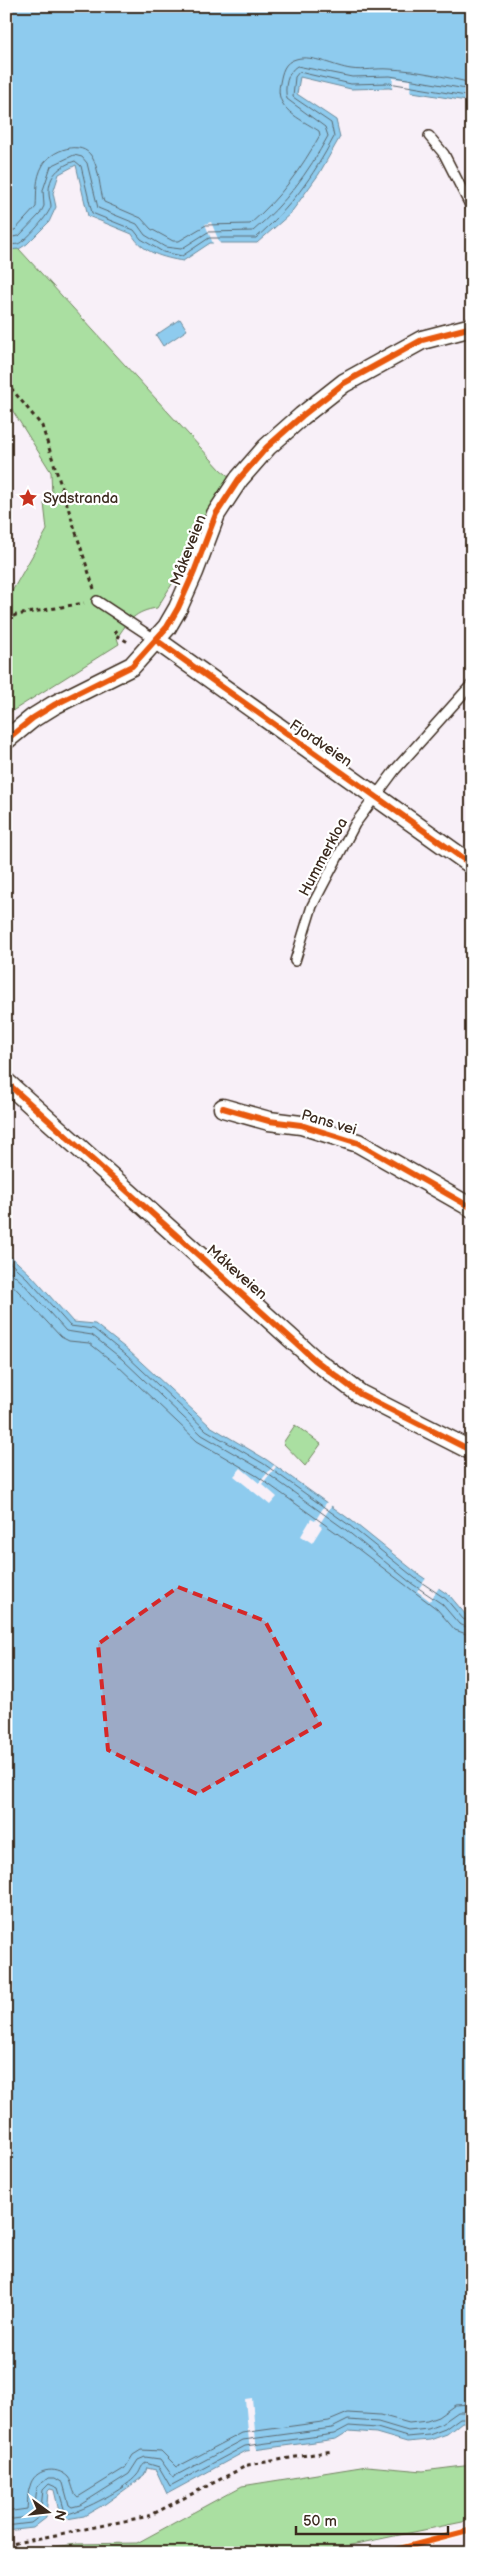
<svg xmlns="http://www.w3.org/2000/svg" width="478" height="2559" font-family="'Balsamiq Sans',sans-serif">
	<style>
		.green { fill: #aadfa1; stroke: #728460 }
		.water { fill: #8ecbee; stroke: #6d8b9b }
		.pier { fill: #f8f0f8 }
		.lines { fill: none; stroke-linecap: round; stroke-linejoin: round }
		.shore { stroke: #5c6a71; stroke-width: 1 }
		.service-casing { stroke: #3b2a1e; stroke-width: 12 }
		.minor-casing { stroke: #3b2a1e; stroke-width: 21 }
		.path { stroke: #3b2a1e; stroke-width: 3; stroke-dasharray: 4 4; stroke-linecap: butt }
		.service { stroke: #fff; stroke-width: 9 }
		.minor { stroke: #fff; stroke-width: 18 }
		.cycleway-casing { stroke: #fff; stroke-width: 9 }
		.cycleway { stroke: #e8590c; stroke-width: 6 }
		.marked { fill: #d62828; fill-opacity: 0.2; stroke: #d62828; stroke-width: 4; stroke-dasharray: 10 6; stroke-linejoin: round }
		.labels { text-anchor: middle; stroke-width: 4.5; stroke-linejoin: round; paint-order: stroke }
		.poi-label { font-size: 15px; fill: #3b2a1e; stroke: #fff; text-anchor: start }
		.street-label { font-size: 15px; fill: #3b2a1e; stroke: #fff }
	</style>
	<rect width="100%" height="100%" fill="#f8f0f8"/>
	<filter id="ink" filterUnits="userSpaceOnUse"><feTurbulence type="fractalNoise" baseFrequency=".02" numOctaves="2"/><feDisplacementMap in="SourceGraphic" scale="10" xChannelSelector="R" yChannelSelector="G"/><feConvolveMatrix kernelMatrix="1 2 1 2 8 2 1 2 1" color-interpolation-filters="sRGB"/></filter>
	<g filter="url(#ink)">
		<!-- green -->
		<path class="green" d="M8,249H19L221,470L231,478L189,557L157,608C135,611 128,621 117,638L119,644L6,715V595L11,593L47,530L44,503L52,496L51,472L6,400Z
			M295,1425L321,1444L305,1466L283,1443Z
			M472,2465V2520L312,2553H7L77,2544L137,2543L242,2486L367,2466L423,2471Z"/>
		<!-- water -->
		<path class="water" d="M6,6H472V102L389,88L351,89L300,77L297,94L336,120L340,137L319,174L290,214L257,243H210L183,261C164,258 141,252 132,234L88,216L76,165L59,174L53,193L56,207L49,222L27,244L19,249L6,250Z
			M180,319L187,330L163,346L156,335Z
			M6,1252L31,1275L73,1322L95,1324L129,1351L210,1426L267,1460L352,1521L418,1574L450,1596L466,1615L472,1619V2423L462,2422L447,2434L430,2440L407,2442L376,2433L349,2431L336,2439L246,2451L167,2494L156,2470L147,2468L144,2476L105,2504L84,2516L61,2520L54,2490L50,2489L48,2491L46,2518L33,2528L6,2531Z"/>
		<!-- pier -->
		<path class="pier" d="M393,78L411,80L410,93L392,90Z
			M211,222L221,246H214L205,224Z
			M274,1465L276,1467L262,1484L277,1497L270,1505L234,1476L241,1468L259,1483Z
			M328,1500L333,1503L319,1525L322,1527L312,1543L301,1536L311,1519L315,1521Z
			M427,1577L440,1586L430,1601L417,1591Z
			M252,2398L257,2453H250L245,2399Z"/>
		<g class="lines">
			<!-- shore -->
			<path class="shore" d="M6,230H15L36,207C37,192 35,179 43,165C51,150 82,139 92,157C100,170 99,189 104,202L141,218L151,229L173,241H179L206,225L250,224C280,198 301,169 320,135L319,131C299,118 274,109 280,83C282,72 284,62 296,59C312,54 335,67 351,69C364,71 377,68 389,69C416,70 445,77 472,83
				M6,238L19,236L40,214L44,206L43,190L51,166L74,155L82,157L87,163L98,208L137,224L145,235L165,247L181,249L208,232L253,231C285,204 308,173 328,136L325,127L287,99C284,88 287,72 297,66L352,77L390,76L472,90
				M6,244C10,244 15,245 18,244C26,241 50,214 51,206C51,202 49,198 49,194C48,175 60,166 75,161L81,166L92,213L134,230L141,239L163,252L182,256L209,238H256C291,207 312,178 334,137L331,123L293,97L295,77L299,72L351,84L389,83L472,97
				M6,1259L27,1278L70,1326L94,1329L126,1355L206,1430L264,1464L349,1525L415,1578L446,1599L463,1619L472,1623
				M6,1268L23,1283L66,1331L92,1335L122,1359L202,1435L261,1469L346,1530L411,1583L442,1604L459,1624L472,1629
				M6,1278L61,1337L69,1341L89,1343L117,1365L197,1441L257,1476L341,1536L437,1609L455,1630L472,1636
				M6,2512L27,2509C28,2502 27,2494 30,2486C34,2469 56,2465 68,2477C73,2483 72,2493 78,2497L125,2468L133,2455L141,2450L161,2451L177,2467L242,2433L329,2421L348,2413L380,2415L409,2423L427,2421L438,2417L455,2405L472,2404
				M6,2520L28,2517L34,2513L37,2487L48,2478H55L63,2483L69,2505L72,2507L80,2505L129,2474L138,2460L145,2457L160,2459L173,2477L243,2440L332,2428L348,2420L378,2422L408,2431L428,2429L441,2424L458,2412H472
				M6,2526L31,2523L40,2516L43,2490L49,2484L58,2488L65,2512L67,2514C83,2511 127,2488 137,2475C141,2471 140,2466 146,2463L159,2467L170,2486L245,2446L334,2434L349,2426L377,2428L407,2437L429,2435L445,2429L460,2418H472"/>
			<!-- service casing -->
			<g class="service-casing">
				<path id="service" d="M429,136L444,154L472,209
					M97,601L156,640
					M295,961L312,906L355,824L395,770L472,684"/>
			</g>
			<!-- minor casing -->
			<g class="minor-casing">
				<path id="minor" d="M156,640L472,865
					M6,740L33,718L54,705L132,666L167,627L178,608L194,572L216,514L239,479L267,447L302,416L344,383L422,340L472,327
					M6,1082L315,1360L360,1394L472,1451
					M223,1108L269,1121L301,1125L358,1143L472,1208"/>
			</g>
			<!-- path -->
			<path class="path" d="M6,382L42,426L94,589
				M6,620L16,615L84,603
				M117,630L114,634L128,642
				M6,2545L149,2516L248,2465L332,2451"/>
			<!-- service -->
			<use href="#service" class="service"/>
			<!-- minor -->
			<use href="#minor" class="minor"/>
			<!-- cycleway casing -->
			<g class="cycleway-casing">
				<path id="cycleway" d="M156,640L472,865
					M6,740L33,718L54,705L132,666L167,627L178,608L194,572L216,514L239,479L267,447L302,416L344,383L422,340L472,327
					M6,1082L315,1360L360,1394L472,1451
					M223,1108L269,1121L301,1125L358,1143L472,1208
					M384,2553L472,2530"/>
			</g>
			<!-- cycleway -->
			<use href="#cycleway" class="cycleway"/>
		</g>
	</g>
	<!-- marked area -->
	<path class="marked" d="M178,1587L265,1621L320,1724L197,1794L108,1750L98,1644Z"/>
	<!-- icons -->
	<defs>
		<g id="sight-bare" transform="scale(1.5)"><path d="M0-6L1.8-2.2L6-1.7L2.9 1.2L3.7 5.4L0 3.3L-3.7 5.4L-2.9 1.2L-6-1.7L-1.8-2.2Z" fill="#c8321e" stroke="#fff" stroke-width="2.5" paint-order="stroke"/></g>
	</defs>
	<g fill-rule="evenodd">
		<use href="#sight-bare" x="28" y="498"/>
	</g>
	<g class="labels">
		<!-- poi labels -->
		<g class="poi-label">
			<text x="43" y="503">Sydstranda</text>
		</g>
		<!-- street labels -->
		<g class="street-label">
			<text transform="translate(188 550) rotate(-69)" y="5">Måkeveien</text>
			<text transform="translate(321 743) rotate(34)" y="5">Fjordveien</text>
			<text transform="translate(323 857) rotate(-62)" y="5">Hummerkloa</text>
			<text transform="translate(329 1122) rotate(16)" y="5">Pans vei</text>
			<text transform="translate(237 1272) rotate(41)" y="5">Måkeveien</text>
		</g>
	</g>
	<!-- margin -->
	<rect width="478" height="2559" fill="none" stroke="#fff" stroke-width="25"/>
	<rect x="12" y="12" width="453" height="2534" fill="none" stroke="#3b2a1e" stroke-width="2" filter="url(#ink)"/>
	<!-- north arrow -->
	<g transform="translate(48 2512) rotate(105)" stroke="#ffffff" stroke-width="4" paint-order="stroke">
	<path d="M0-4L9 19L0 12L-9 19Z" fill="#3b2a1e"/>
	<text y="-8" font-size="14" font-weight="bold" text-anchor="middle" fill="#3b2a1e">N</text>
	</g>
	<!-- scale -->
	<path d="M296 2526v8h152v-8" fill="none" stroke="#3b2a1e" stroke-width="2.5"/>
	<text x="303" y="2526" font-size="15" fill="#3b2a1e" stroke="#ffffff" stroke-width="4" paint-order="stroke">50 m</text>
</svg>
